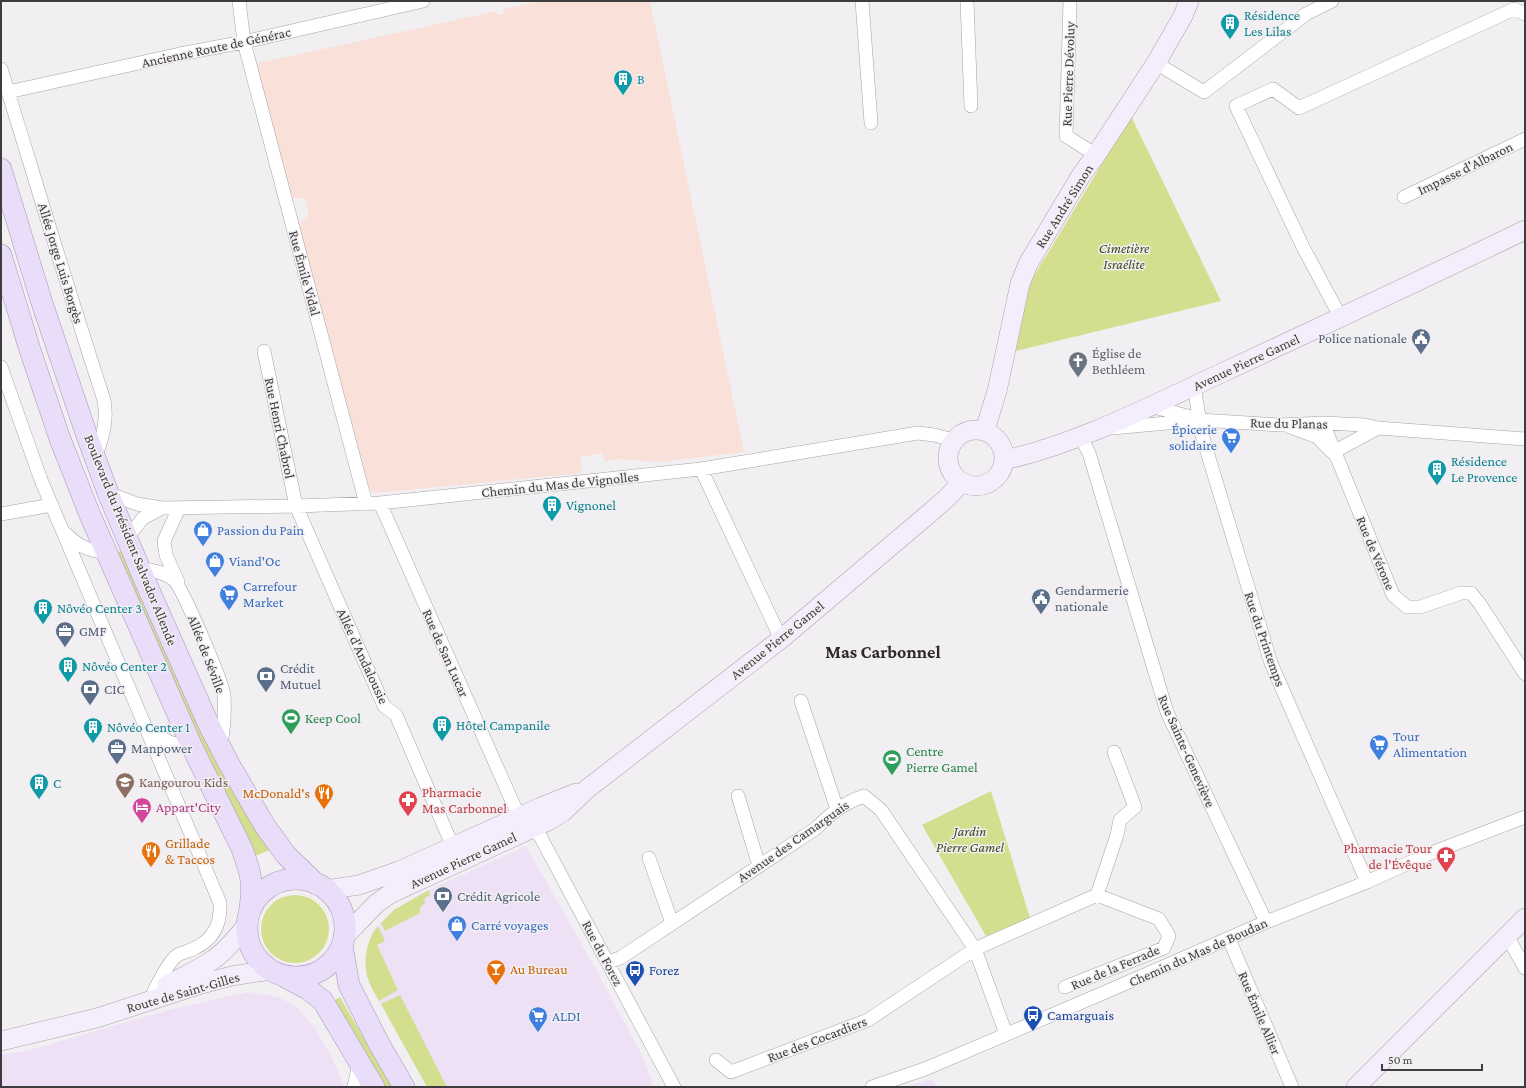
<svg xmlns="http://www.w3.org/2000/svg" width="1526" height="1088" font-family="'Crimson Pro',serif">
	<style>
		.commercial { fill: #eee1f5 }
		.education { fill: #f9e0d9 }
		.green { fill: #d3df8f }
		.lines { fill: none; stroke-linecap: round; stroke-linejoin: round }
		.street-casing { stroke: #a6a3a6; stroke-width: 14 }
		.secondary-casing { stroke: #a6a3a6; stroke-width: 20 }
		.primary-casing { stroke: #a496b6; stroke-width: 22 }
		.street { stroke: #fff; stroke-width: 13 }
		.secondary { stroke: #f4eefc; stroke-width: 19 }
		.primary { stroke: #e9ddfa; stroke-width: 21 }
		.labels { text-anchor: middle; stroke-width: 3; stroke-linejoin: round; paint-order: stroke }
		.culture-label { font-size: 14px; fill: #0d838f; stroke: #f2eff2; text-anchor: start }
		.street-label { font-size: 14px; fill: #3e3c3e; stroke: #f2eff2 }
		.park-label { font-size: 14px; font-style: italic; fill: #41461f; stroke: #f2eff2 }
		.service-label { font-size: 14px; fill: #4e5e75; stroke: #f2eff2; text-anchor: start }
		.worship-label { font-size: 14px; fill: #5b616d; stroke: #f2eff2; text-anchor: start }
		.shop-label { font-size: 14px; fill: #366cbe; stroke: #f2eff2; text-anchor: start }
		.leisure-label { font-size: 14px; fill: #27864d; stroke: #f2eff2; text-anchor: start }
		.education-label { font-size: 14px; fill: #785e54; stroke: #f2eff2; text-anchor: start }
		.health-label { font-size: 14px; fill: #be3a42; stroke: #f2eff2; text-anchor: start }
		.food-label { font-size: 14px; fill: #c56008; stroke: #f2eff2; text-anchor: start }
		.hotel-label { font-size: 14px; fill: #b23c85; stroke: #f2eff2; text-anchor: start }
		.transit-label { font-size: 14px; fill: #164399; stroke: #f2eff2; text-anchor: start }
		.district-label { font-size: 18px; font-weight: bold; fill: #2d2a2d; stroke: #f2eff2 }
	</style>
	<rect width="100%" height="100%" fill="#f2eff2"/>
	<!-- commercial -->
	<path class="commercial" d="M526,846L593,964L643,1057L654,1087H427L369,983L365,967L367,952L370,941L373,931L394,910L424,892Z
		M248,992L278,997L296,1006L315,1028L331,1056L345,1087H1V1055L30,1050L172,1009Z
		M933,1079L938,1087H906Z"/>
	<!-- education -->
	<path class="education" d="M540,1H650L744,452L661,462L618,459L605,462L602,453L580,457L582,473L375,493L367,487L297,225L309,216L305,199L288,196L254,64L497,11L498,15L504,14L503,9Z"/>
	<!-- green -->
	<path class="green" d="M1131,116L1221,301L1016,351L1029,284Z
		M121,551L185,698L205,739L272,849L252,857L113,554Z
		M991,791L1030,918L986,936L922,825Z
		M429,890L430,895L424,899L425,903L420,907V913L385,931L381,923L394,910Z
		M261 929a34 34 0 1 1 68 0a34 34 0 1 1-68 0Z
		M378,926L385,941L377,945L398,990L379,1001C376,995 372,990 370,984C362,966 365,941 378,926Z
		M400,995L447,1087H427L381,1004Z
		M340,997L392,1087H381L332,1002Z"/>
	<g class="lines">
		<!-- street casing -->
		<g class="street-casing">
			<path id="street" d="M239,1L244,42L366,504
				M862,1L871,123
				M967,1L971,106
				M1070,1L1066,136L1096,155
				M1156,63L1204,92L1306,14L1332,1
				M1,69C35,179 68,290 104,400C108,422 102,438 95,459
				M8,92L180,54L244,42L423,1
				M1404,197L1525,139
				M1341,318L1303,247L1236,106L1273,89L1299,108L1514,9L1525,14
				M264,351L296,506L384,706L396,715L453,847
				M1,367L41,480L220,903C221,924 214,939 195,948C188,952 181,952 175,957C166,966 160,980 154,991
				M1194,386L1202,435L1271,663L1367,882
				M1151,406L1194,418
				M1323,423L1393,595L1407,607H1420L1461,593H1471L1480,604L1525,674
				M1290,427L1317,437L1332,452
				M1112,428L1200,420L1280,425L1323,423L1365,425L1378,428L1525,439
				M1081,438L1089,453L1167,712L1266,922
				M1335,455L1339,449L1378,428
				M701,469L781,639
				M108,493L137,504L162,508L143,518L127,538
				M380,503L519,817L540,836L674,1087
				M162,508L296,506L380,503L701,469L918,433L934,435L954,440
				M1,514L52,505
				M65,533C78,546 87,550 106,553
				M139,567C150,571 165,571 174,580C183,589 222,681 224,695C225,712 224,730 220,747
				M178,582L166,555L164,541L179,508
				M801,701L837,809
				M147,730L169,742L193,749
				M738,796L759,866
				M649,858L672,923
				M1509,934L1511,943L1525,968
				M1229,939L1292,1087
				M608,962L620,958L815,829C831,814 843,803 864,796L881,810L975,949L1006,1034
				M1065,987L1164,948L1169,936L1159,919L1097,895
				M716,1060L731,1072L868,1020L975,949L1097,895L1117,835L1120,820L1135,807L1114,752
				M354,1087L359,1063
				M872,1087L925,1069L1101,994L1266,922L1367,882L1426,855L1525,817"/>
		</g>
		<!-- secondary casing -->
		<g class="secondary-casing">
			<path id="secondary" d="M948 458a28 28 0 1 1 56 0a28 28 0 1 1-56 0Z
				M985,430L997,391L1020,284L1028,264L1082,174L1096,155L1156,63L1183,16L1189,1
				M1005,460C1083,442 1154,404 1226,371C1326,324 1426,278 1525,230
				M325,890L359,885L399,871L541,807L576,793
				M344,937L377,903L390,894L548,821L563,812L587,789L781,639L925,517L947,498L961,483
				M167,985C182,977 199,970 214,959C227,950 237,937 247,925
				M1,1041L97,1018L201,984L232,976L270,970
				M1356,1087L1525,918"/>
		</g>
		<!-- primary casing -->
		<g class="primary-casing">
			<path id="primary" d="M1,169L42,303L86,433L108,493L145,581L208,723L229,764L265,826L286,855L316,884
				M1,255L30,350L60,439L90,515L193,749L242,849C252,876 254,885 249,914
				M247 928a49 49 0 1 1 98 0a49 49 0 1 1-98 0Z
				M342,945L349,985L378,1042L404,1087
				M285,977L308,989L323,1001L374,1087"/>
		</g>
		<!-- street -->
		<use href="#street" class="street"/>
		<!-- secondary -->
		<use href="#secondary" class="secondary"/>
		<!-- primary -->
		<use href="#primary" class="primary"/>
	</g>
	<!-- icons -->
	<defs>
		<g id="building-pin" transform="scale(1)"><path d="M0 17L-7.5 6A9.5 9.5 0 1 1 7.5 6Z" fill="#0f9aa8" stroke="#f2eff2"/><path d="M-4-6H4V6H1V3H-1V6H-4ZM-2.5-4.3h1.7v1.8h-1.7ZM.8-4.3h1.7v1.8H.8ZM-2.5-1h1.7V.8h-1.7ZM.8-1h1.7V.8H.8Z" fill="#fff"/></g>
		<g id="civic-pin" transform="scale(1)"><path d="M0 17L-7.5 6A9.5 9.5 0 1 1 7.5 6Z" fill="#5c6f8a" stroke="#f2eff2"/><path d="M-.6-6.5H3V-4.5H.6V-3L4-1V1h2V6H-6V1h2V-1L-.6-3ZM-1.2 2.5V6h2.4V2.5Z" fill="#fff"/></g>
		<g id="church-pin" transform="scale(1)"><path d="M0 17L-7.5 6A9.5 9.5 0 1 1 7.5 6Z" fill="#6b7280" stroke="#f2eff2"/><path d="M-1.2-6h2.4v3.5h3.3v2.4h-3.3V6h-2.4V-.1h-3.3v-2.4h3.3Z" fill="#fff"/></g>
		<g id="supermarket-pin" transform="scale(1)"><path d="M0 17L-7.5 6A9.5 9.5 0 1 1 7.5 6Z" fill="#3f7fe0" stroke="#f2eff2"/><path d="M-6-5.5h2.5l.6 2H6L4.5 2H-2.5L-4.4-4H-6ZM-1.5 3.2a1.3 1.3 0 1 0 .1 0ZM3 3.2a1.3 1.3 0 1 0 .1 0Z" fill="#fff"/></g>
		<g id="shop-pin" transform="scale(1)"><path d="M0 17L-7.5 6A9.5 9.5 0 1 1 7.5 6Z" fill="#3f7fe0" stroke="#f2eff2"/><path d="M-5-2.5h2.3a2.7 3.5 0 0 1 5.4 0H5L5.5 6h-11ZM-1.5-2.5h3a1.5 2.3 0 0 0-3 0Z" fill="#fff"/></g>
		<g id="office-pin" transform="scale(1)"><path d="M0 17L-7.5 6A9.5 9.5 0 1 1 7.5 6Z" fill="#5c6f8a" stroke="#f2eff2"/><path d="M-6-3h4V-5.5h4V-3h4V5H-6ZM-1-4.5V-3h2v-1.5ZM-6 0V1H6V0Z" fill="#fff"/></g>
		<g id="bank-pin" transform="scale(1)"><path d="M0 17L-7.5 6A9.5 9.5 0 1 1 7.5 6Z" fill="#5c6f8a" stroke="#f2eff2"/><path d="M-6-4H6V4H-6ZM0-2.3a2.3 2.3 0 1 0 0 4.6a2.3 2.3 0 1 0 0-4.6Z" fill="#fff"/></g>
		<g id="stadium-pin" transform="scale(1)"><path d="M0 17L-7.5 6A9.5 9.5 0 1 1 7.5 6Z" fill="#2e9e5b" stroke="#f2eff2"/><path d="M0-5a6.5 5 0 1 0 0 10a6.5 5 0 1 0 0-10ZM-3.5-1.8h7v3.6h-7Z" fill="#fff"/></g>
		<g id="school-pin" transform="scale(1)"><path d="M0 17L-7.5 6A9.5 9.5 0 1 1 7.5 6Z" fill="#8d6e63" stroke="#f2eff2"/><path d="M0-5L7-2L0 1L-7-2ZM-4 1L0 2.5L4 1V4Q0 6-4 4Z" fill="#fff"/></g>
		<g id="restaurant-pin" transform="scale(1)"><path d="M0 17L-7.5 6A9.5 9.5 0 1 1 7.5 6Z" fill="#e8710a" stroke="#f2eff2"/><path d="M-5-6h1v4h1v-4h1v4h1v-4h1v5L-1.5 .5V6h-2V.5L-5-1ZM5-6V6H3V1.5H1.5Q1.5-4 5-6Z" fill="#fff"/></g>
		<g id="pharmacy-pin" transform="scale(1)"><path d="M0 17L-7.5 6A9.5 9.5 0 1 1 7.5 6Z" fill="#e0444e" stroke="#f2eff2"/><path d="M-2-6h4v4h4v4h-4v4h-4v-4h-4v-4h4Z" fill="#fff"/></g>
		<g id="hotel-pin" transform="scale(1)"><path d="M0 17L-7.5 6A9.5 9.5 0 1 1 7.5 6Z" fill="#d1479c" stroke="#f2eff2"/><path d="M-6-4.5h1.5V1H6V5H4.5V3h-9V5H-6ZM-4 0a1.8 1.8 0 1 1 3.6 0ZM.5 0V-2.5h3Q6-2.5 6 0Z" fill="#fff"/></g>
		<g id="bar-pin" transform="scale(1)"><path d="M0 17L-7.5 6A9.5 9.5 0 1 1 7.5 6Z" fill="#e8710a" stroke="#f2eff2"/><path d="M-6-5H6L.8 .8V4.5H3.5V6h-7V4.5H-.8V.8Z" fill="#fff"/></g>
		<g id="bus-pin" transform="scale(1)"><path d="M0 17L-7.5 6A9.5 9.5 0 1 1 7.5 6Z" fill="#1a4fb4" stroke="#f2eff2"/><path d="M-5-6H5V4H4V6H2V4H-2V6H-4V4H-5ZM-3.5-4V0h7V-4ZM-3.5 1.2v1.5H-2V1.2ZM2 1.2v1.5H3.5V1.2Z" fill="#fff"/></g>
	</defs>
	<g fill-rule="evenodd">
		<use href="#building-pin" x="1230" y="23"/>
		<use href="#building-pin" x="623" y="79"/>
		<use href="#civic-pin" x="1421" y="338"/>
		<use href="#church-pin" x="1078" y="361"/>
		<use href="#supermarket-pin" x="1231" y="437"/>
		<use href="#building-pin" x="1437" y="469"/>
		<use href="#building-pin" x="552" y="505"/>
		<use href="#shop-pin" x="203" y="530"/>
		<use href="#shop-pin" x="215" y="561"/>
		<use href="#supermarket-pin" x="229" y="594"/>
		<use href="#civic-pin" x="1041" y="598"/>
		<use href="#building-pin" x="43" y="608"/>
		<use href="#office-pin" x="65" y="631"/>
		<use href="#building-pin" x="68" y="666"/>
		<use href="#bank-pin" x="266" y="676"/>
		<use href="#bank-pin" x="90" y="689"/>
		<use href="#stadium-pin" x="291" y="718"/>
		<use href="#building-pin" x="442" y="725"/>
		<use href="#building-pin" x="93" y="727"/>
		<use href="#supermarket-pin" x="1379" y="744"/>
		<use href="#office-pin" x="117" y="748"/>
		<use href="#stadium-pin" x="892" y="759"/>
		<use href="#school-pin" x="125" y="782"/>
		<use href="#building-pin" x="39" y="783"/>
		<use href="#restaurant-pin" x="324" y="793"/>
		<use href="#pharmacy-pin" x="408" y="800"/>
		<use href="#hotel-pin" x="142" y="807"/>
		<use href="#restaurant-pin" x="151" y="851"/>
		<use href="#pharmacy-pin" x="1446" y="856"/>
		<use href="#bank-pin" x="443" y="896"/>
		<use href="#shop-pin" x="457" y="925"/>
		<use href="#bar-pin" x="496" y="969"/>
		<use href="#bus-pin" x="635" y="970"/>
		<use href="#bus-pin" x="1033" y="1015"/>
		<use href="#supermarket-pin" x="538" y="1016"/>
	</g>
	<g class="labels">
		<!-- culture labels -->
		<g class="culture-label">
			<text x="1244" y="20">Résidence<tspan x="1244" dy="16">Les Lilas</tspan></text>
			<text x="637" y="84">B</text>
			<text x="1451" y="466">Résidence<tspan x="1451" dy="16">Le Provence</tspan></text>
			<text x="566" y="510">Vignonel</text>
			<text x="57" y="613">Nôvéo Center 3</text>
			<text x="82" y="671">Nôvéo Center 2</text>
			<text x="456" y="730">Hôtel Campanile</text>
			<text x="107" y="732">Nôvéo Center 1</text>
			<text x="53" y="788">C</text>
		</g>
		<!-- street labels -->
		<g class="street-label">
			<text transform="translate(216 47) rotate(-12)" y="5">Ancienne Route de Générac</text>
			<text transform="translate(1068 74) rotate(-88)" y="5">Rue Pierre Dévoluy</text>
			<text transform="translate(1465 168) rotate(-26)" y="5">Impasse d'Albaron</text>
			<text transform="translate(1064 206) rotate(-58)" y="5">Rue André Simon</text>
			<text transform="translate(61 263) rotate(73)" y="5">Allée Jorge Luis Borgès</text>
			<text transform="translate(305 273) rotate(75)" y="5">Rue Émile Vidal</text>
			<text transform="translate(1246 362) rotate(-25)" y="5">Avenue Pierre Gamel</text>
			<text transform="translate(1289 423) rotate(1)" y="5">Rue du Planas</text>
			<text transform="translate(280 428) rotate(78)" y="5">Rue Henri Chabrol</text>
			<text transform="translate(560 484) rotate(-6)" y="5">Chemin du Mas de Vignolles</text>
			<text transform="translate(131 540) rotate(68)" y="5">Boulevard du Président Salvador Allende</text>
			<text transform="translate(1376 553) rotate(67)" y="5">Rue de Vérone</text>
			<text transform="translate(1265 639) rotate(71)" y="5">Rue du Printemps</text>
			<text transform="translate(777 640) rotate(-39)" y="5">Avenue Pierre Gamel</text>
			<text transform="translate(446 653) rotate(66)" y="5">Rue de San Lucar</text>
			<text transform="translate(207 654) rotate(69)" y="5">Allée de Séville</text>
			<text transform="translate(363 656) rotate(65)" y="5">Allée d'Andalousie</text>
			<text transform="translate(1187 751) rotate(66)" y="5">Rue Sainte-Geneviève</text>
			<text transform="translate(793 841) rotate(-35)" y="5">Avenue des Camarguais</text>
			<text transform="translate(463 860) rotate(-25)" y="5">Avenue Pierre Gamel</text>
			<text transform="translate(1198 952) rotate(-24)" y="5">Chemin du Mas de Boudan</text>
			<text transform="translate(603 953) rotate(62)" y="5">Rue du Forez</text>
			<text transform="translate(1115 967) rotate(-23)" y="5">Rue de la Ferrade</text>
			<text transform="translate(183 992) rotate(-16)" y="5">Route de Saint-Gilles</text>
			<text transform="translate(1260 1013) rotate(67)" y="5">Rue Émile Allier</text>
			<text transform="translate(817 1039) rotate(-21)" y="5">Rue des Cocardiers</text>
		</g>
		<!-- park labels -->
		<g class="park-label">
			<text x="1124" y="253">Cimetière<tspan x="1124" dy="16">Israélite</tspan></text>
			<text x="970" y="836">Jardin<tspan x="970" dy="16">Pierre Gamel</tspan></text>
		</g>
		<!-- service labels -->
		<g class="service-label">
			<text x="1407" y="343" text-anchor="end">Police nationale</text>
			<text x="1055" y="595">Gendarmerie<tspan x="1055" dy="16">nationale</tspan></text>
			<text x="79" y="636">GMF</text>
			<text x="280" y="673">Crédit<tspan x="280" dy="16">Mutuel</tspan></text>
			<text x="104" y="694">CIC</text>
			<text x="131" y="753">Manpower</text>
			<text x="457" y="901">Crédit Agricole</text>
		</g>
		<!-- worship labels -->
		<g class="worship-label">
			<text x="1092" y="358">Église de<tspan x="1092" dy="16">Bethléem</tspan></text>
		</g>
		<!-- shop labels -->
		<g class="shop-label">
			<text x="1217" y="434" text-anchor="end">Épicerie<tspan x="1217" dy="16">solidaire</tspan></text>
			<text x="217" y="535">Passion du Pain</text>
			<text x="229" y="566">Viand'Oc</text>
			<text x="243" y="591">Carrefour<tspan x="243" dy="16">Market</tspan></text>
			<text x="1393" y="741">Tour<tspan x="1393" dy="16">Alimentation</tspan></text>
			<text x="471" y="930">Carré voyages</text>
			<text x="552" y="1021">ALDI</text>
		</g>
		<!-- leisure labels -->
		<g class="leisure-label">
			<text x="305" y="723">Keep Cool</text>
			<text x="906" y="756">Centre<tspan x="906" dy="16">Pierre Gamel</tspan></text>
		</g>
		<!-- education labels -->
		<g class="education-label">
			<text x="139" y="787">Kangourou Kids</text>
		</g>
		<!-- health labels -->
		<g class="health-label">
			<text x="422" y="797">Pharmacie<tspan x="422" dy="16">Mas Carbonnel</tspan></text>
			<text x="1432" y="853" text-anchor="end">Pharmacie Tour<tspan x="1432" dy="16">de l'Évêque</tspan></text>
		</g>
		<!-- food labels -->
		<g class="food-label">
			<text x="310" y="798" text-anchor="end">McDonald's</text>
			<text x="165" y="848">Grillade<tspan x="165" dy="16">&amp; Taccos</tspan></text>
			<text x="510" y="974">Au Bureau</text>
		</g>
		<!-- hotel labels -->
		<g class="hotel-label">
			<text x="156" y="812">Appart'City</text>
		</g>
		<!-- transit labels -->
		<g class="transit-label">
			<text x="649" y="975">Forez</text>
			<text x="1047" y="1020">Camarguais</text>
		</g>
		<!-- district labels -->
		<g class="district-label">
			<text x="883" y="658">Mas Carbonnel</text>
		</g>
	</g>
	<!-- border -->
	<rect width="1526" height="1088" fill="none" stroke="#3e3c3e" stroke-width="4"/>
	<!-- scale -->
	<path d="M1382 1064v6h100v-6" fill="none" stroke="#3e3c3e" stroke-width="2"/>
	<text x="1388" y="1064" font-size="12" fill="#3e3c3e" stroke="#f2eff2" stroke-width="3" paint-order="stroke">50 m</text>
</svg>
